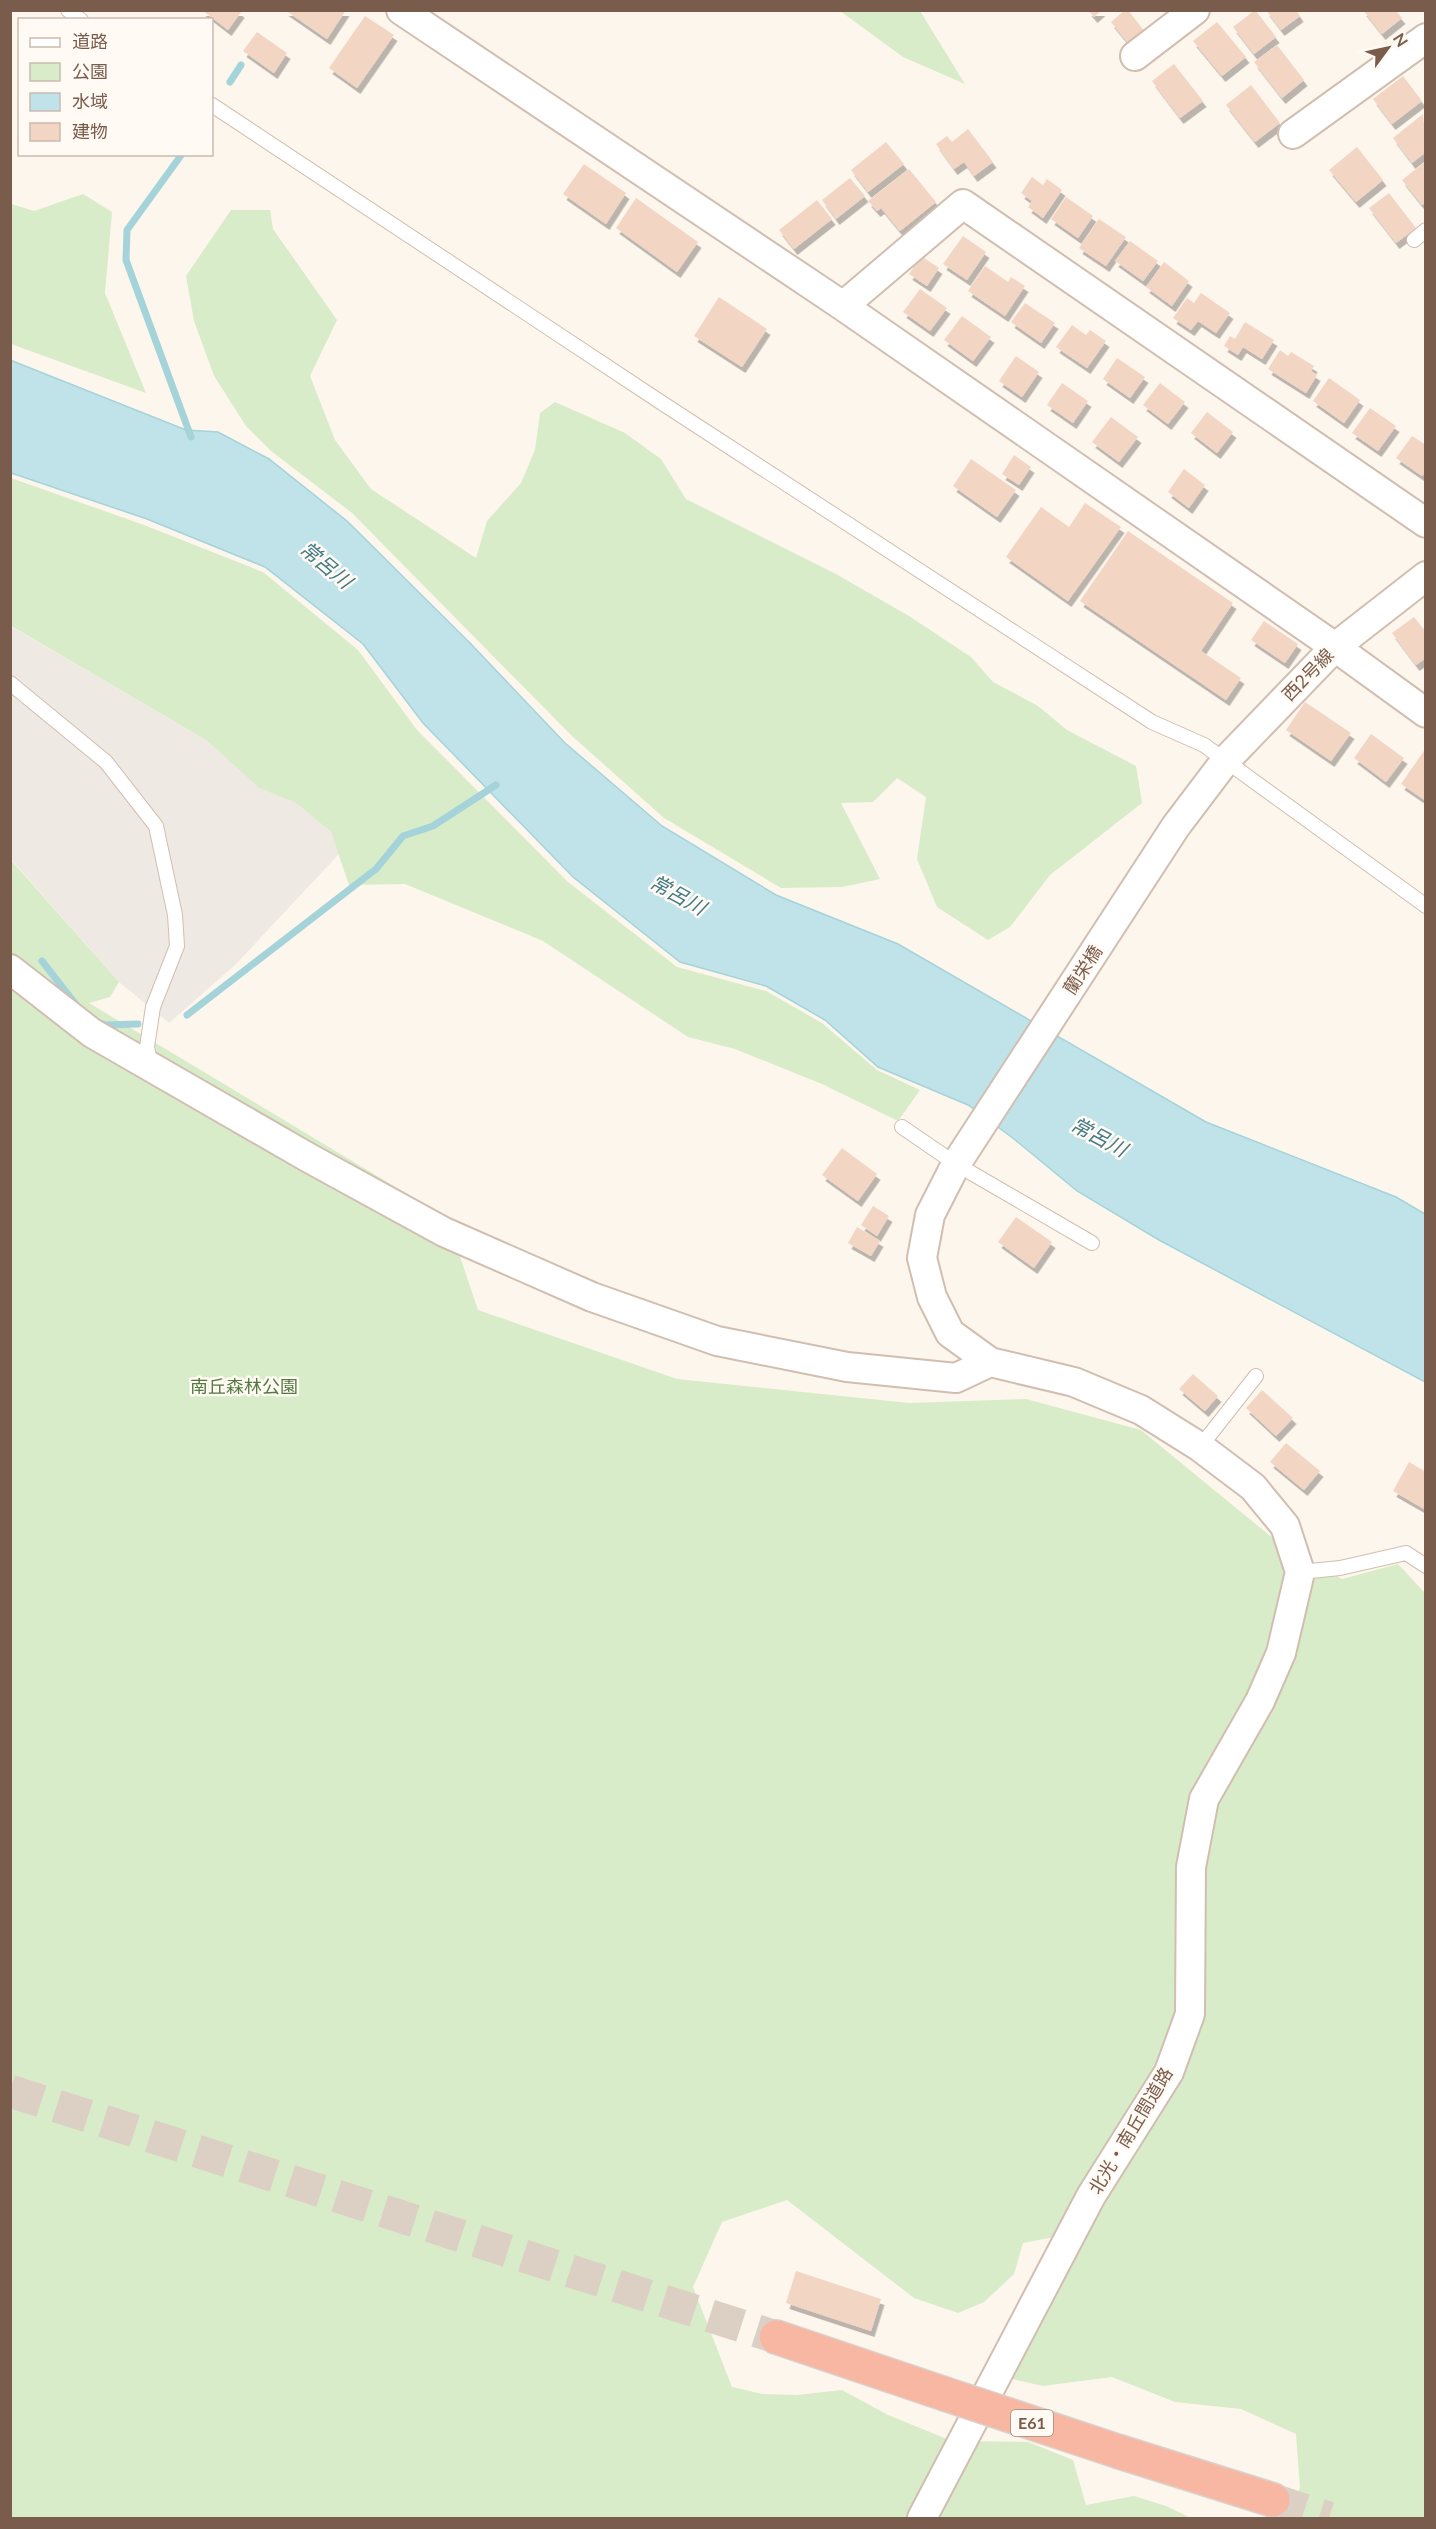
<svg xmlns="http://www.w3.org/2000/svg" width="1436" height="2529" font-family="Lato,'Noto Sans JP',sans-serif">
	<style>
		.industrial { fill: #efe9e4 }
		.green { fill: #d8ecc9 }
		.water { fill: #bfe3e8; stroke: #a5d3da; stroke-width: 1.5 }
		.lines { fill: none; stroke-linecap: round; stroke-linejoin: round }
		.stream { stroke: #a5d3da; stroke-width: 7 }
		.building { fill: #f3d5c3; filter: url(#shadow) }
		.motorway-tunnel { stroke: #dcd0c4; stroke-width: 33; stroke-dasharray: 33 16; stroke-linecap: butt }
		.service-casing { stroke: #d1beb0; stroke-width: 16 }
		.minor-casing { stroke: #d1beb0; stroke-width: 32 }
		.motorway-casing { stroke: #dad1cd; stroke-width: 36 }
		.service { stroke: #fff; stroke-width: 14 }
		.minor { stroke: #fff; stroke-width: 28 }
		.motorway { stroke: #f7b7a3; stroke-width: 33 }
		.motorway-bridge-casing { stroke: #dad1cd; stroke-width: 36; stroke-linecap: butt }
		.motorway-bridge { stroke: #f7b7a3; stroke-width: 33 }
		.labels { text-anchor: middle; stroke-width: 5; stroke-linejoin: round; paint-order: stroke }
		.shield { fill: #fffaf3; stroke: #a28b7f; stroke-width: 1.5 }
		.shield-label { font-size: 16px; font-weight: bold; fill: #7a5c4d }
		.street-label { font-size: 18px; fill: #7a5c4d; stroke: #fffaf3 }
		.park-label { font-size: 18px; fill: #537a41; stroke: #fffaf3 }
		.water-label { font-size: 20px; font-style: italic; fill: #437c86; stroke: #fffaf3 }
	</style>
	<defs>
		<filter id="shadow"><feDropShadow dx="3.5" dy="6" stdDeviation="0" flood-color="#0004"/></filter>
	</defs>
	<rect width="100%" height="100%" fill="#fdf6ec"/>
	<!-- industrial -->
	<path class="industrial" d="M10,626L206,740L259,788L296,803L331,832L339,854L236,964L169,1023L119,982L11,859Z"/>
	<!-- green -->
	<path class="green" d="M840,11H920L965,84L903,57Z
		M83,194L112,212L105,293L146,393L11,344V204L34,211Z
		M231,210H270L273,229L337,320L310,376L335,440L371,489L476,558L487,521L521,483L535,450L540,413L555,402L625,433L661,459L686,499L836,574L909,616L971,657L993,682L1038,706L1067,730L1136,766L1142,803L1050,875L1010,927L988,940L937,907L917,859L926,797L897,778L873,802L841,803L880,879L842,887L781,888L664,818L572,736L352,513L271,451L246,426L214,376L194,321L186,276Z
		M11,478L144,525L263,572L358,650L417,730L568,882L677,967L766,991L822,1023L877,1070L920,1090L898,1121L822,1084L735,1049L688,1037L543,941L405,884L349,885L331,832L296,803L259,788L206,740L11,626Z
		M10,859L119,982L110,997L89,1003L447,1218L478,1310L677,1379L909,1403L1026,1399L1141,1430L1280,1544L1342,1579L1398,1564L1425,1593V2518H1287L1300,2488L1296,2434L1241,2409L1175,2402L1112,2377L1043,2386L1012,2379L1069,2259L1054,2237L1023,2243L1014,2274L984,2302L958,2313L914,2298L787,2200L722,2222L693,2287L732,2387L762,2394L797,2395L842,2390L888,2415L952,2441L1028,2442L1073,2460L1086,2505L1134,2496L1166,2506L1191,2518H11Z"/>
	<!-- water -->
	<path class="water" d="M10,360L186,430L218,432L269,459L347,521L471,644L565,743L662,826L776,895L898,944L1206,1122L1396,1197L1425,1214V1382L1159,1240L1077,1191L1014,1139L968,1105L878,1067L825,1020L766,986L680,962L573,877L423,723L363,644L265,567L147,519L11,473Z"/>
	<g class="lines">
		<!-- stream -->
		<path class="stream" d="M230,82L241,65
			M182,154L127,230L126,260L191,437
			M42,961L77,1006
			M187,1015L376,869L403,836L433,826L496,785
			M100,1023L105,1025L138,1024"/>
	</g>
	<!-- building -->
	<path class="building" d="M202,10H239L241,12L228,30Z
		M285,10H346L327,39Z
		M1088,10H1102L1094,17Z
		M1125,10H1128L1145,32L1129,44L1111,22Z
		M1255,10L1276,37L1254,54L1233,27Z
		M1266,10H1296L1300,16L1281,30Z
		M1363,10H1395L1402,18L1382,34Z
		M365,16L394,35L357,88L329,68Z
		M1217,22L1246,57L1222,76L1193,41Z
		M257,32L287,53L274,73L243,51Z
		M1277,45L1304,80L1282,98L1254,62Z
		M1174,64L1203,101L1180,118L1152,81Z
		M1403,76L1422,101L1392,124L1373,99Z
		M1251,85L1280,123L1255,142L1226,105Z
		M1423,114L1426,152L1412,163L1393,138Z
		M968,129L993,162L974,176L964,162L954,169L936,144L947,136L952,142Z
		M886,142L904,164L868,192L851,170Z
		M1357,147L1383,180L1356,202L1329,170Z
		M1426,161V202L1422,205L1402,180Z
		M584,164L626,193L606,224L563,194Z
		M909,169L936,202L900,231L881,208L877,211L868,201Z
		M1032,177L1043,185L1047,179L1062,190L1043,218L1028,207L1032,201L1021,193Z
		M850,178L865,196L836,219L822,200Z
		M1389,193L1416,228L1396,243L1369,208Z
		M1066,197L1093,216L1078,238L1051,219Z
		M636,198L698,242L677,272L616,228Z
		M817,200L832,219L794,249L779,230Z
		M1099,219L1126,237L1106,266L1079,248Z
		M963,236L986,252L967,280L943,264Z
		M1130,241L1158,261L1143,281L1115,261Z
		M921,256L939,268L927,286L909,274Z
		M1164,262L1189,281L1172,306L1146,287Z
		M985,266L1008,282L1011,277L1025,286L1005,316L968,291Z
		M920,289L947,308L930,331L903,312Z
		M1201,293L1230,313L1216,333L1198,321L1191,330L1173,318L1187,298L1194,303Z
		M719,297L767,329L742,367L694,336Z
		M1025,303L1055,323L1041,343L1011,322Z
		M962,316L991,337L973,361L944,340Z
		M1245,322L1274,340L1262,359L1243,347L1238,355L1224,346L1230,336L1235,339Z
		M1072,325L1086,335L1090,330L1106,341L1087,368L1056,347Z
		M1280,350L1288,356L1291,352L1314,366L1311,371L1317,375L1306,393L1268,369Z
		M1016,356L1039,372L1022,397L999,381Z
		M1117,358L1145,377L1130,398L1103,379Z
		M1329,378L1360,400L1344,423L1313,401Z
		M1062,383L1088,401L1073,423L1047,405Z
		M1160,383L1185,402L1168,424L1143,405Z
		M1370,408L1396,426L1378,451L1352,433Z
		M1207,412L1233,432L1217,453L1191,433Z
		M1111,417L1138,437L1119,462L1092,442Z
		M1412,436L1426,445V471L1422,476L1396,458Z
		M1014,455L1031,467L1019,485L1002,474Z
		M971,459L1016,490L997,517L953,486Z
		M1184,469L1205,485L1189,508L1168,492Z
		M1085,503L1121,527L1068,601L1006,557L1041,507L1069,527Z
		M1128,531L1233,603L1201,651L1241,678L1226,700L1080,601Z
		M1414,617L1426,632V658L1416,665L1392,633Z
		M1264,621L1298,644L1285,663L1251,640Z
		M1305,702L1351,733L1331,761L1286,730Z
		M1371,734L1404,758L1386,782L1354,758Z
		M1426,748V801L1401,784Z
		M842,1148L877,1174L858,1201L822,1175Z
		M873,1206L889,1216L877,1236L861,1225Z
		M1016,1217L1052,1242L1034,1268L998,1242Z
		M857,1227L880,1241L871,1256L848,1243Z
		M1193,1374L1218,1396L1205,1411L1179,1389Z
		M1262,1390L1293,1418L1276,1436L1246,1408Z
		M1286,1443L1320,1471L1304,1490L1270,1462Z
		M1409,1462L1426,1472V1510L1393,1491Z
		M796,2271L881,2299L871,2331L786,2303Z"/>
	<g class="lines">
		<!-- motorway-tunnel -->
		<path class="motorway-tunnel" d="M10,2091L776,2337
			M1273,2500L1329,2518"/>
		<!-- service casing -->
		<g class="service-casing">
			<path id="service" d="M68,10L81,20
				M212,105L659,401L1152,722L1204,745L1426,906
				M1414,240L1426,230
				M10,683L106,762L156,826L175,915L177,946L153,1007L147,1047L151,1065
				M902,1127L956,1164L1092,1243
				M1200,1447L1256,1376
				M1300,1572L1340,1568L1406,1553L1426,1566"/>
		</g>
		<!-- minor casing -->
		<g class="minor-casing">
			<path id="minor" d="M401,10L843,306L1335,647L1426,713
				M1135,56L1195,10
				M1293,134L1426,38
				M843,306L963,204L1426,523
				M10,969L92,1033L309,1158L444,1232L592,1297L717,1341L847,1367L956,1378L990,1362
				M922,2518L1091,2196L1169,2072L1190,2014L1191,1867L1204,1799L1260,1701L1281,1653L1300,1572L1285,1526L1253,1487L1200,1447L1141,1410L1074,1382L990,1362L950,1333L932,1297L922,1258L930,1215L956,1164L1176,826L1226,760L1335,647L1426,576"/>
		</g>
		<!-- motorway casing -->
		<g class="motorway-casing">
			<path id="motorway" d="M776,2337L945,2394
				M1120,2452L1273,2500"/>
		</g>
		<!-- service -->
		<use href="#service" class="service"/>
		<!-- minor -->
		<use href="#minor" class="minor"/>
		<!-- motorway -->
		<use href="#motorway" class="motorway"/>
		<!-- motorway-bridge casing -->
		<g class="motorway-bridge-casing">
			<path id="motorway-bridge" d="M945,2394L1120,2452"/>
		</g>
		<!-- motorway-bridge -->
		<use href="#motorway-bridge" class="motorway-bridge"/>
	</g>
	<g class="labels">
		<!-- shield labels -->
		<rect class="shield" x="1011" y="2410" width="42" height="26" rx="4.5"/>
		<g class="shield-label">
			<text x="1032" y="2429">E61</text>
		</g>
		<!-- street labels -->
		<g class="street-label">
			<text transform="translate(1308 675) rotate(-46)" y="6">西2号線</text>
			<text transform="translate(1083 970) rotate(-57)" y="6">蘭栄橋</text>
			<text transform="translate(1131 2131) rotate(-59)" y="6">北光・南丘間道路</text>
		</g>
		<!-- park labels -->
		<g class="park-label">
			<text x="244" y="1393">南丘森林公園</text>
		</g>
		<!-- water labels -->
		<g class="water-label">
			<text transform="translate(326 565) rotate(40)" y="7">常呂川</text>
			<text transform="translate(678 895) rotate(29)" y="7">常呂川</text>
			<text transform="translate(1099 1137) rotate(28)" y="7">常呂川</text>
		</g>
	</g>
	<!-- border -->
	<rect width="1436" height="2529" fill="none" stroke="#7a5c4d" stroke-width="24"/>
	<!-- legend -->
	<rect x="18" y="18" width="195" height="138" fill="#fffaf3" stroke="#cabbb1" stroke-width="1.5"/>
	<rect x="30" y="38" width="30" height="9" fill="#ffffff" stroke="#cabbb1" stroke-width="1.5"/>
	<text x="72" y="48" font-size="18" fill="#7a5c4d">道路</text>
	<rect x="30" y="63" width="30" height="18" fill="#d8ecc9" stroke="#cabbb1" stroke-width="1.5"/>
	<text x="72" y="78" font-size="18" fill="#7a5c4d">公園</text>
	<rect x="30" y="93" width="30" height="18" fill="#bfe3e8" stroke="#cabbb1" stroke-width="1.5"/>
	<text x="72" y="108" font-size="18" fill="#7a5c4d">水域</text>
	<rect x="30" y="123" width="30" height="18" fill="#f3d5c3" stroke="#cabbb1" stroke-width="1.5"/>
	<text x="72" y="138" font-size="18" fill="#7a5c4d">建物</text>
	<!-- north arrow -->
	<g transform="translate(1388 48) rotate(57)" stroke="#fffaf3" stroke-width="4.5" paint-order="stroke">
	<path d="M0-4.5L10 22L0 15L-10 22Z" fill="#7a5c4d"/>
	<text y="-9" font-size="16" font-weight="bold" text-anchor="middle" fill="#7a5c4d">N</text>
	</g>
</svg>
